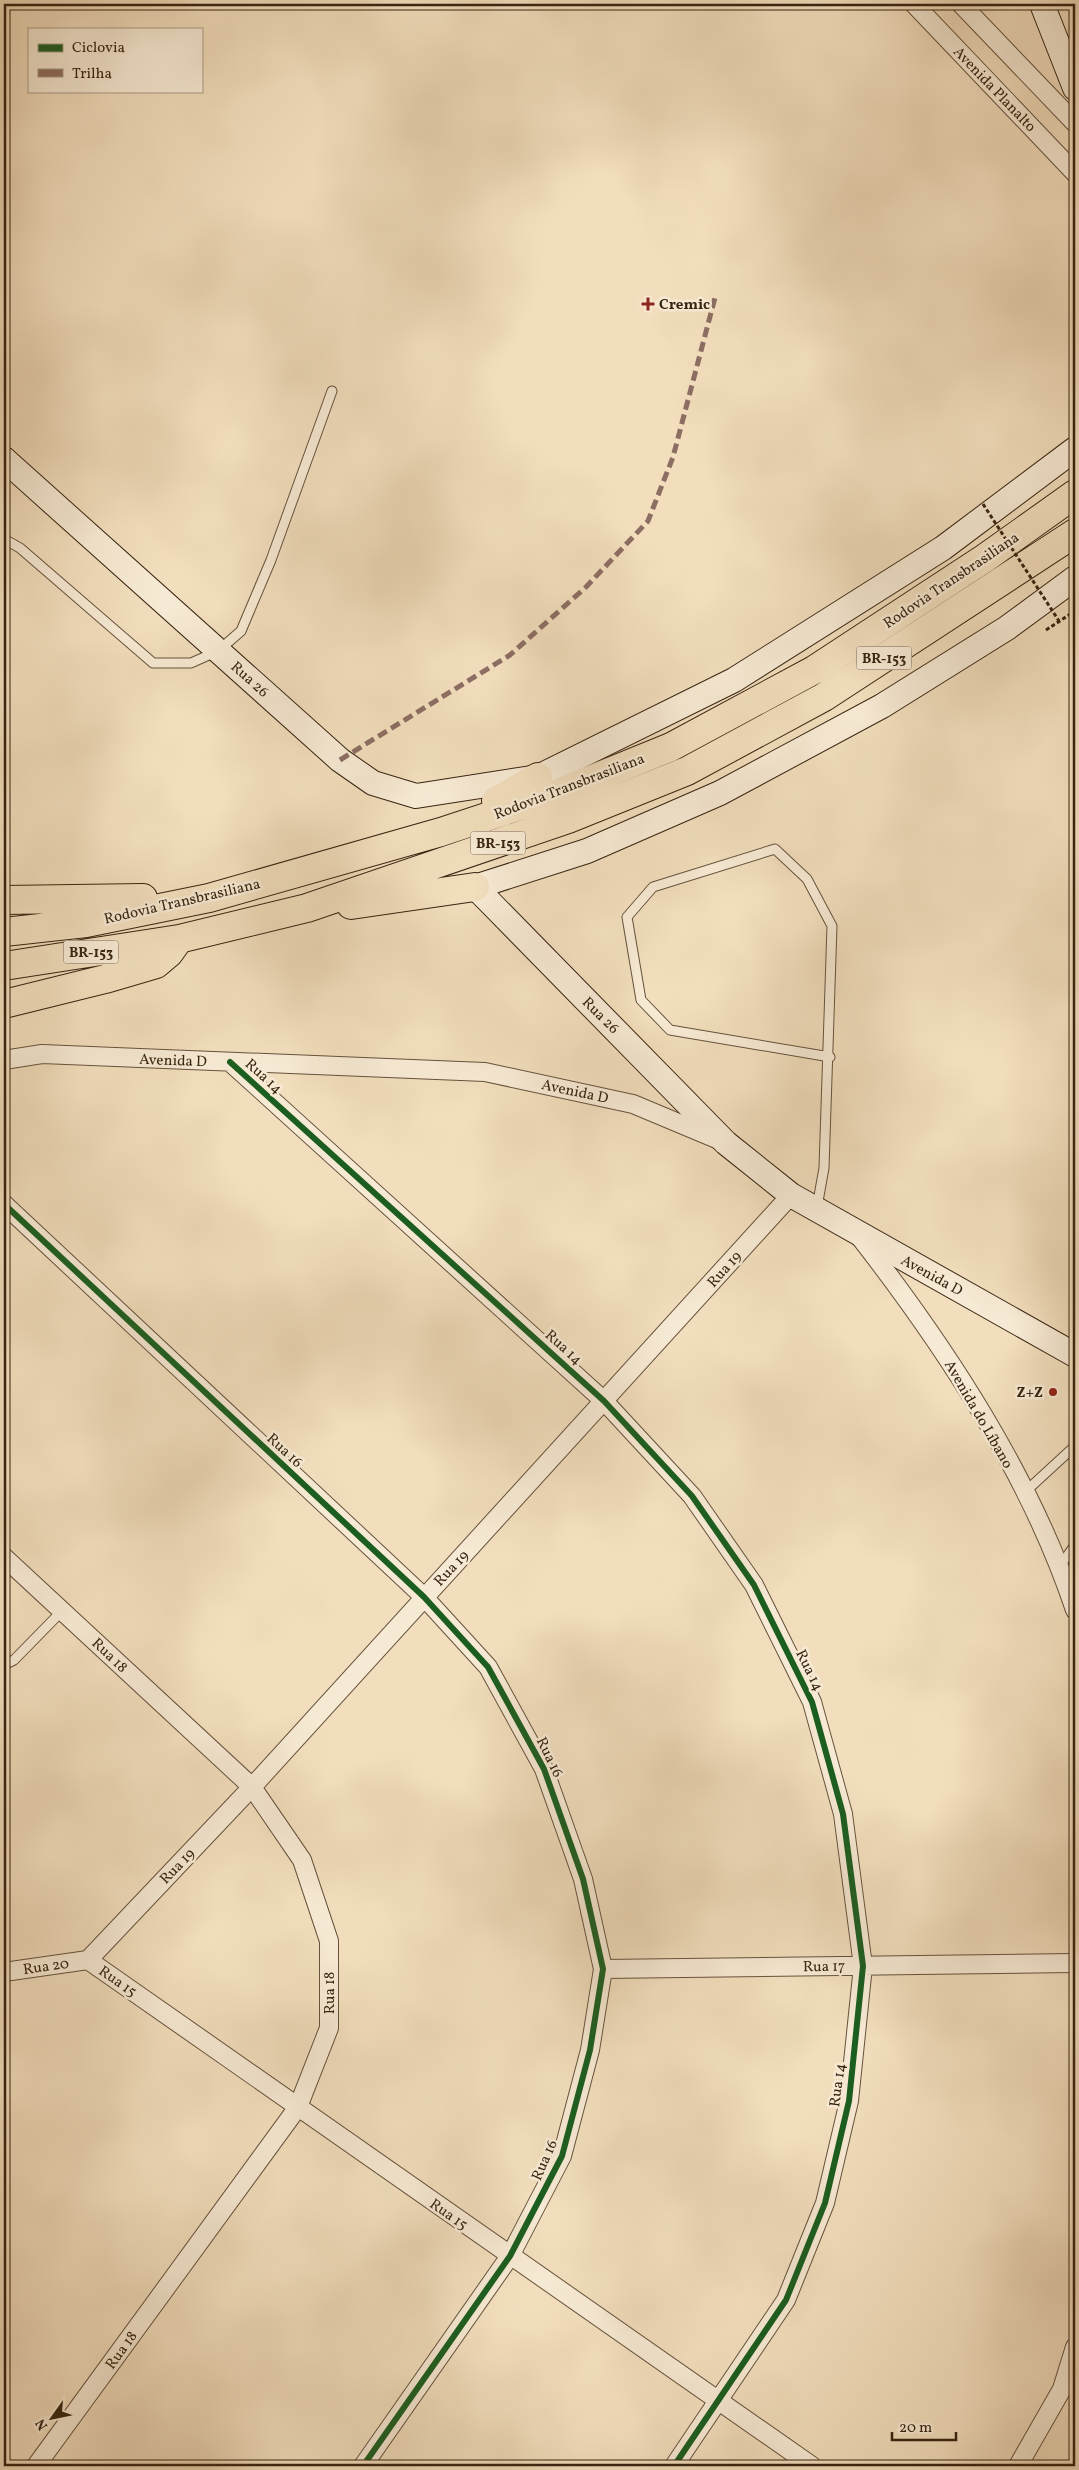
<svg xmlns="http://www.w3.org/2000/svg" width="1079" height="2470" font-family="Vollkorn,serif">
	<style>
		.lines { fill: none; stroke-linecap: round; stroke-linejoin: round }
		.lane-casing { stroke: #66523c; stroke-width: 11 }
		.street-casing { stroke: #66523c; stroke-width: 20 }
		.secondary-casing { stroke: #372411; stroke-width: 26 }
		.highway-casing { stroke: #372411; stroke-width: 30 }
		.path { stroke: #372411; stroke-width: 3; stroke-dasharray: 4 2.5; stroke-linecap: butt }
		.lane { stroke: #f7ead4; stroke-width: 9 }
		.street { stroke: #f7ead4; stroke-width: 18 }
		.secondary { stroke: #f7ead4; stroke-width: 24 }
		.highway { stroke: #f2debd; stroke-width: 28 }
		.path-bridge { stroke: #372411; stroke-width: 3; stroke-dasharray: 4 2.5; stroke-linecap: butt }
		.quiet { stroke: #8d6e63; stroke-width: 5; stroke-dasharray: 10 5; stroke-linecap: butt }
		.cycleway-casing { stroke: #f7ead4; stroke-width: 9 }
		.cycleway { stroke: #1b5e20; stroke-width: 6 }
		.poi-dot { fill: #8f2418; stroke: #f7ead4; stroke-width: 2 }
		.labels { text-anchor: middle; stroke-width: 5; stroke-linejoin: round; paint-order: stroke }
		.shield { fill: #f7ead4; stroke: #715f4c; stroke-width: 1 }
		.shield-label { font-size: 14px; font-weight: bold; fill: #372411 }
		.street-label { font-size: 15px; fill: #372411; stroke: #f7ead4 }
		.poi-label { font-size: 15px; font-weight: bold; fill: #372411; stroke: #f7ead4; text-anchor: start }
	</style>
	<rect width="100%" height="100%" fill="#f2debd"/>
	<filter id="stains"><feTurbulence type="fractalNoise" baseFrequency=".004" numOctaves="4"/><feColorMatrix values="0 0 0 0 .2 0 0 0 0 .09 0 0 0 0 .02 0 0 0 .5 -.17"/></filter>
	<radialGradient id="worn" r=".72"><stop offset=".6" stop-color="#630" stop-opacity="0"/><stop offset="1" stop-color="#630" stop-opacity=".3"/></radialGradient>
	<g class="lines">
		<!-- lane casing -->
		<g class="lane-casing">
			<path id="lane" d="M4,539L20,548L153,663H191L218,651L241,631L271,560L332,391
				M817,1207L824,1168L832,926L807,879L775,849L653,887L627,917L641,1000L670,1030L830,1057
				M1025,1492L1075,1446
				M1060,1566L1075,1545
				M4,1665L14,1660L62,1611"/>
		</g>
		<!-- street casing -->
		<g class="street-casing">
			<path id="street" d="M914,4L1075,173
				M961,4L1075,123
				M4,1060L42,1054L485,1072L633,1104L719,1140
				M230,1062L604,1401L692,1496L754,1585L812,1702L843,1814L863,1966L849,2101L825,2203L786,2300L674,2466
				M4,1204L424,1597L488,1667L544,1769L583,1879L603,1969L590,2050L562,2156L510,2256L363,2466
				M859,1236C946,1348 1030,1475 1075,1610
				M4,1557L252,1787L302,1860L329,1941V2028L298,2107L36,2466
				M88,1960L252,1787L791,1195
				M88,1960L812,2466
				M603,1969L1075,1963
				M4,1972L88,1960
				M1018,2466L1062,2389L1075,2347"/>
		</g>
		<!-- secondary casing -->
		<g class="secondary-casing">
			<path id="secondary" d="M1042,4L1075,88
				M4,459L340,760L373,783L416,796L538,777L734,680L943,548L1075,449
				M1075,578L1007,628L882,706L720,793L587,851L475,887L726,1143L791,1195L1075,1355"/>
		</g>
		<!-- highway casing -->
		<g class="highway-casing">
			<path id="highway" d="M496,801L538,777
				M4,900L143,898
				M351,905L475,887
				M4,932L86,923L209,898L441,832L553,795L671,747L814,670L985,558L1075,494
				M4,966L179,939L307,908L568,819L687,771L824,697L1075,533
				M4,1004L105,979L156,964L169,953L179,939"/>
		</g>
		<!-- path -->
		<path class="path" d="M1046,630L1075,611"/>
		<!-- lane -->
		<use href="#lane" class="lane"/>
		<!-- street -->
		<use href="#street" class="street"/>
		<!-- secondary -->
		<use href="#secondary" class="secondary"/>
		<!-- highway -->
		<use href="#highway" class="highway"/>
		<!-- path-bridge -->
		<path class="path-bridge" d="M983,504L1059,621"/>
		<!-- quiet -->
		<path class="quiet" d="M340,760L510,655L586,587L648,521L673,457L716,294"/>
		<!-- cycleway casing -->
		<g class="cycleway-casing">
			<path id="cycleway" d="M230,1062L604,1401L692,1496L754,1585L812,1702L843,1814L863,1966L849,2101L825,2203L786,2300L674,2466
				M4,1204L424,1597L488,1667L544,1769L583,1879L603,1969L590,2050L562,2156L510,2256L363,2466"/>
		</g>
		<!-- cycleway -->
		<use href="#cycleway" class="cycleway"/>
	</g>
	<!-- markers -->
	<g class="poi-dot">
		<path d="M645.5 296.5h5v5h5v5h-5v5h-5v-5h-5v-5h5z"/>
		<circle cx="1053" cy="1392" r="5"/>
	</g>
	<g class="labels">
		<!-- shield labels -->
		<g class="shield">
			<rect x="856.5" y="646.5" width="55" height="23" rx="4"/>
			<rect x="470.5" y="831.5" width="55" height="23" rx="4"/>
			<rect x="63.5" y="940.5" width="55" height="23" rx="4"/>
		</g>
		<g class="shield-label">
			<text x="884" y="663">BR-153</text>
			<text x="498" y="848">BR-153</text>
			<text x="91" y="957">BR-153</text>
		</g>
		<!-- street labels -->
		<g class="street-label">
			<text transform="translate(995 89) rotate(46)" y="5">Avenida Planalto</text>
			<text transform="translate(951 580) rotate(-34)" y="5">Rodovia Transbrasiliana</text>
			<text transform="translate(250 679) rotate(42)" y="5">Rua 26</text>
			<text transform="translate(569 786) rotate(-21)" y="5">Rodovia Transbrasiliana</text>
			<text transform="translate(182 901) rotate(-13)" y="5">Rodovia Transbrasiliana</text>
			<text transform="translate(601 1015) rotate(45)" y="5">Rua 26</text>
			<text transform="translate(173 1060) rotate(2)" y="5">Avenida D</text>
			<text transform="translate(264 1076) rotate(42)" y="5">Rua 14</text>
			<text transform="translate(575 1091) rotate(12)" y="5">Avenida D</text>
			<text transform="translate(724 1269) rotate(-48)" y="5">Rua 19</text>
			<text transform="translate(932 1275) rotate(29)" y="5">Avenida D</text>
			<text transform="translate(564 1347) rotate(42)" y="5">Rua 14</text>
			<text transform="translate(979 1414) rotate(60)" y="5">Avenida do Líbano</text>
			<text transform="translate(285 1450) rotate(43)" y="5">Rua 16</text>
			<text transform="translate(451 1568) rotate(-47)" y="5">Rua 19</text>
			<text transform="translate(110 1655) rotate(43)" y="5">Rua 18</text>
			<text transform="translate(810 1670) rotate(64)" y="5">Rua 14</text>
			<text transform="translate(550 1757) rotate(64)" y="5">Rua 16</text>
			<text transform="translate(177 1866) rotate(-46)" y="5">Rua 19</text>
			<text transform="translate(46 1966) rotate(-8)" y="5">Rua 20</text>
			<text transform="translate(824 1966) rotate(-1)" y="5">Rua 17</text>
			<text transform="translate(118 1981) rotate(35)" y="5">Rua 15</text>
			<text transform="translate(329 1993) rotate(-90)" y="5">Rua 18</text>
			<text transform="translate(837 2085) rotate(-82)" y="5">Rua 14</text>
			<text transform="translate(544 2160) rotate(-66)" y="5">Rua 16</text>
			<text transform="translate(449 2214) rotate(35)" y="5">Rua 15</text>
			<text transform="translate(121 2350) rotate(-54)" y="5">Rua 18</text>
		</g>
		<!-- poi labels -->
		<g class="poi-label">
			<text x="659" y="309">Cremic</text>
			<text x="1043" y="1397" text-anchor="end">Z+Z</text>
		</g>
	</g>
	<!-- margin -->
	<rect width="1079" height="2470" fill="none" stroke="#f2debd" stroke-width="20"/>
	<rect x="5" y="5" width="1069" height="2460" fill="none" stroke="#372411" stroke-width="2.5"/>
	<rect x="10" y="10" width="1059" height="2450" fill="none" stroke="#372411"/>
	<!-- legend -->
	<rect x="28" y="28" width="175" height="65" fill="#f7ead4" stroke="#aa9b86"/>
	<rect x="38" y="44" width="25" height="8" fill="#1b5e20" stroke="#aa9b86"/>
	<text x="72" y="52" font-size="15" fill="#372411">Ciclovia</text>
	<rect x="38" y="69" width="25" height="8" fill="#8d6e63" stroke="#aa9b86"/>
	<text x="72" y="78" font-size="15" fill="#372411">Trilha</text>
	<!-- north arrow -->
	<g transform="translate(52 2418) rotate(237)" stroke="#f7ead4" stroke-width="4" paint-order="stroke">
	<path d="M0-4L9 19L0 12L-9 19Z" fill="#372411"/>
	<text y="-8" font-size="14" font-weight="bold" text-anchor="middle" fill="#372411">N</text>
	</g>
	<!-- scale -->
	<path d="M892 2432v8h64v-8" fill="none" stroke="#372411" stroke-width="2.5"/>
	<text x="899" y="2432" font-size="15" fill="#372411" stroke="#f7ead4" stroke-width="4" paint-order="stroke">20 m</text>
	<rect width="100%" height="100%" filter="url(#stains)"/>
	<rect width="100%" height="100%" fill="url(#worn)"/>
</svg>
